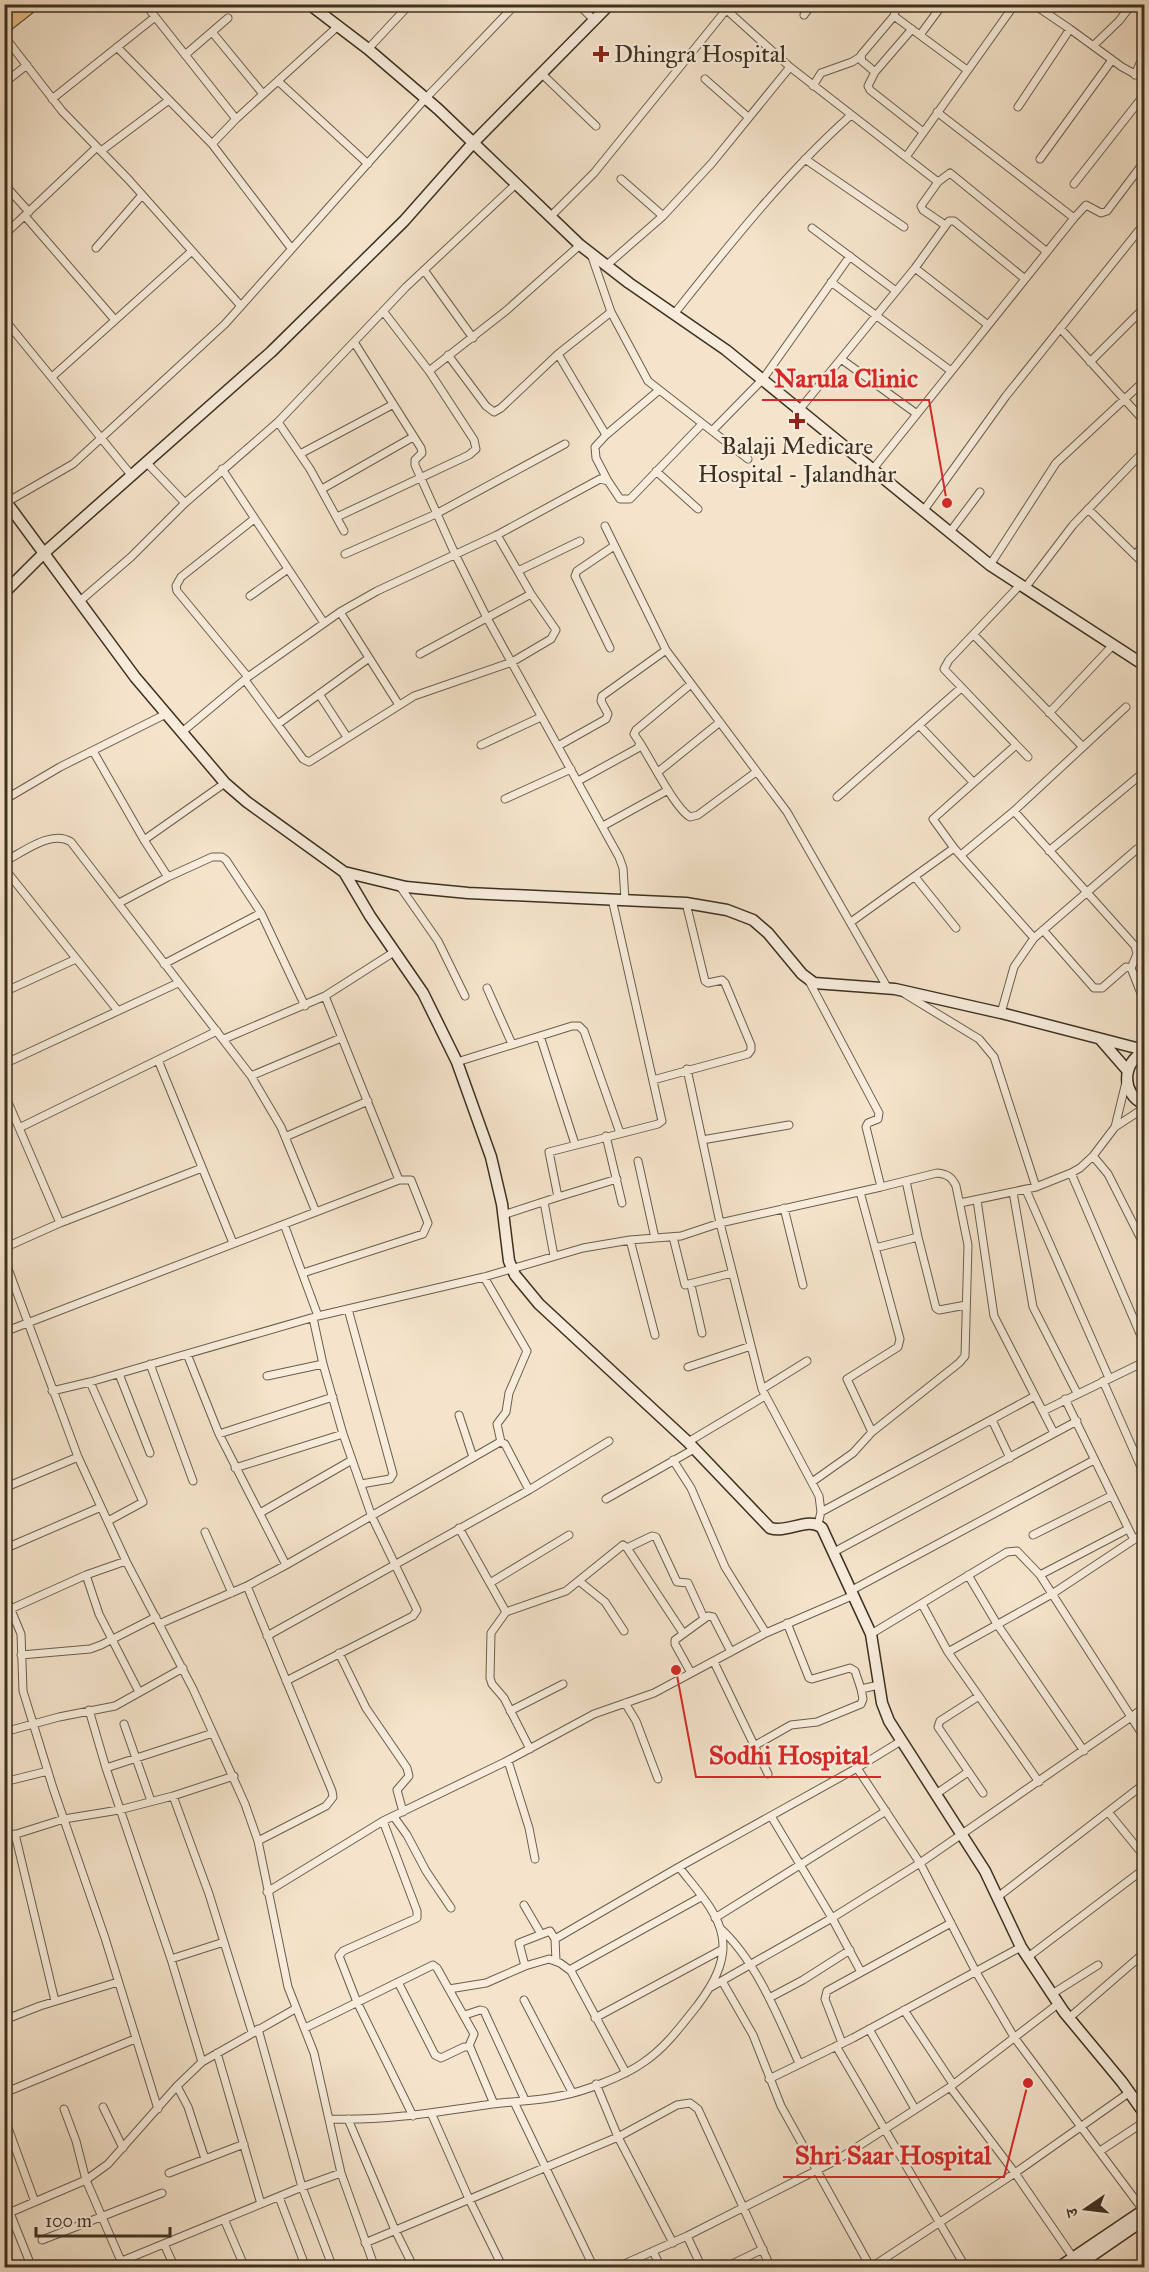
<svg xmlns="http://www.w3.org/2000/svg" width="1149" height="2272" font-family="'IM FELL Great Primer','Noto Serif Devanagari',serif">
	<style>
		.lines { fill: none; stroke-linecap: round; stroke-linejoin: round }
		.street-casing { stroke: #6b5d4b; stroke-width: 9 }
		.secondary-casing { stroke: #3d3020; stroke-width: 13 }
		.highway-casing { stroke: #3d3020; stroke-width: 16 }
		.street { stroke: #f8eddd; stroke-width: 7 }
		.secondary { stroke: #f8eddd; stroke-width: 10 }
		.highway { stroke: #eac286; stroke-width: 14 }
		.poi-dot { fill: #8f2418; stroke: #f8eddd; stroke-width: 2 }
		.labels { text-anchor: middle; stroke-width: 4.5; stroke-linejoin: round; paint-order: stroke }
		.poi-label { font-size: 24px; fill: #3d3020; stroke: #f8eddd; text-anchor: start }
		.leader { fill: none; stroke: #d62828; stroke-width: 2 }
		.callout-dot { fill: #d62828; stroke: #f8eddd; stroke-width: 2 }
		.callout-label { font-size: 26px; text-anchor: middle; font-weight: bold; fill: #d62828; stroke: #f8eddd; stroke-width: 4.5; stroke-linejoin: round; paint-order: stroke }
	</style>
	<rect width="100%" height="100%" fill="#f5e4cb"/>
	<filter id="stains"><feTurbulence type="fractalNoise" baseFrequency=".00333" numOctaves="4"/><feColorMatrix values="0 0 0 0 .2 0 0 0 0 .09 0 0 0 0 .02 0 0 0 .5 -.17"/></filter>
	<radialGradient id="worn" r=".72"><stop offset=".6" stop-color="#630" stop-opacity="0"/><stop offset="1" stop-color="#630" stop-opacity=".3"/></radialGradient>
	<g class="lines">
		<!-- street casing -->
		<g class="street-casing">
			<path id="street" d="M145,4L236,119
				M578,4L595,21
				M720,4L790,67L938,182
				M1033,4L1070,29L1122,67L1144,79
				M804,15L812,4
				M894,16L967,70
				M912,29L875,72L868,86L870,90L922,131
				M212,32L263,94
				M920,35L943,4
				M4,36L62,111L129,180L241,306
				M1094,45L1119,21L1132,4
				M117,47L169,100
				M368,49L410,4
				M185,55L228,18
				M875,72L862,61L861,55L894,16L897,4
				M541,73L596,126
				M1135,75L1144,54
				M705,79L748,117
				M278,81L368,164
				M4,83L27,65
				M813,86L821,73L852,62L860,57
				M52,99L155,17
				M1018,107L1070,29
				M937,112L1074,218
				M212,144L236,119L337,27
				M101,151L169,100L212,144L291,248
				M906,157L1015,4
				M805,159L904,227
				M1040,159L1112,60
				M621,179L663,216
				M4,184L29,212
				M1074,184L1144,95
				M25,216L115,320
				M551,216L594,173L726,10
				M945,225L923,210L921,206L938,182L950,173L1047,252
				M812,228L896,291
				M4,235L97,147
				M96,248L142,195
				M591,254L611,312L648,381L748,459
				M608,264L663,216L712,163L790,67
				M915,268L988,325
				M424,270L473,338
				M831,282L951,371
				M674,314C729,245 784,175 850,116
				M4,319L132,476
				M1060,328L1144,421
				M354,342L421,448L422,453L415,460V465L455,554L487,618L619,857L623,868L625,900
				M558,354L606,435
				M448,355L486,406L494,412L501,408L558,354L611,312
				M841,359L917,414
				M1090,362L1144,308
				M429,371L507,310L580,245
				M52,377L192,251
				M800,409L915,268L949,221H954L1025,279
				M278,422L310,469L344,531
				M712,431L763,379L850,256
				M300,454L392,405
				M147,463L185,503
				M222,469L324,623
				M873,469L1074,218L1086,205L1101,213L1107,211L1144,162
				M656,471L698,509
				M608,481L596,458L595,447L606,435L658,391
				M322,489L413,437
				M7,502L73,464L225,324L425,99L516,4
				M1088,509L1144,564
				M924,510L1006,396L1144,224
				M337,517L469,455L476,449L474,440L429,371L383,311
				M605,526L666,650L787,812L887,987
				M950,532L980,492
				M345,554L436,514L565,444
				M1136,555L1144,543
				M990,565L1056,463L1144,381
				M518,571L580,541
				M1020,585L949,660L944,669L1028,757
				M1025,588L1073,525L1144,451
				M250,596L288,569
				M80,601L131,557L185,503L278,422L406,287L517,183
				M340,612L399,705
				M974,635L1083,747
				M610,648L575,576L577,571L614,546
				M420,654L531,594
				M248,677L177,591L176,586L181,577L254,519
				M245,680L303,759L309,762L414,696L512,662L551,639L556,630L531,594L497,535
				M319,694L347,737
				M1049,713L1112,646
				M278,724L369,658
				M920,726L973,782
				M182,732L248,677L340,612L377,591L497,535L600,479L608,481L620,499H630L702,424
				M640,743C651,760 675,808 690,817L698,815L756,772
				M481,745L541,717
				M1016,745L933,819L954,848L1034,938
				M558,746L606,719L608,714L601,701L602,696L666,650
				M93,751L144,840L168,877
				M658,772L720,722
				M578,781L638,748L640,743L634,734L636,730L691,684
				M837,797L961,688
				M505,799L571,769
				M4,800L60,767L166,714
				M1014,811L1135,946L1137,954L1131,968
				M603,826L668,790
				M144,840L225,783
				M1049,851L1144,772
				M961,855L1014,811L1126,707
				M4,862C23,852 52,829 71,842L251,1076L281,1127L316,1212
				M4,868L118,1011
				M915,877L956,928
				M399,885L438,941L465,996
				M119,903L168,877L212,857H222L226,860L261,913L305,1006
				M851,922L954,848
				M1043,930L1094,988H1102L1126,967L1131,968L1144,1001
				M164,964L261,913
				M809,981L879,1113L878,1119L868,1123L866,1127L881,1187
				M487,988L512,1044
				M4,992L76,959
				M905,994L979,1039L994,1057L1036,1187
				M325,996L399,1180
				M1001,1013L1014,967L1034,938L1137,849
				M540,1036L575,1144
				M224,1039L325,996L394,952
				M158,1060L233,1243
				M457,1062L572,1026H579L584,1031L620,1133
				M4,1064L178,983
				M687,1069L720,1223L762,1389L819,1496L821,1512L818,1524
				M251,1076L341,1038
				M653,1080L748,1054L751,1050V1045L725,983L722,980L708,983L705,981L686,903
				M4,1093L60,1223
				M1115,1127L1144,1108
				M19,1128L217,1031
				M606,1136L622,1203
				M285,1137L368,1101
				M702,1140L789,1125
				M1093,1156L1108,1174L1144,1245
				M638,1161L655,1238
				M1071,1173L1144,1343
				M906,1181L918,1237L936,1308L939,1310L966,1305
				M1026,1190L1109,1378
				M860,1192L900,1339L898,1347L847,1379L872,1432
				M1013,1192L1033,1307L1077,1393
				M558,1197L617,1179
				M977,1200L994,1316L1054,1433
				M544,1202L554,1256
				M960,1203L1036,1187L1071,1173L1080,1168L1093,1156L1115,1127L1126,1082
				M784,1208L803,1285
				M503,1215L558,1197L549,1152L658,1124L662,1121L612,899
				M284,1224L318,1316
				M673,1237L685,1285L732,1273
				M630,1240L655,1335
				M4,1248L60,1223L202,1168
				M875,1248L918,1237
				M4,1258L78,1457L126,1561L193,1689L245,1804L258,1841L288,1987L314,2053L341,2173L375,2268
				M484,1277L527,1351L509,1393L506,1412L497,1424L501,1442
				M691,1285L702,1333
				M348,1309L393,1474L390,1479L361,1484
				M4,1332L399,1180H411L428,1223L423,1234L303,1273
				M187,1354L219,1434L286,1565
				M150,1364L193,1481
				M688,1367L751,1346
				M119,1374L150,1453
				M267,1376L323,1364
				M1103,1381L1144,1474
				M90,1382L143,1502L108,1521
				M762,1389L807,1361
				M52,1391L90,1382L318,1316L484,1277L583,1248L630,1240L681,1236L720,1223L881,1187L937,1173C947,1174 952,1177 956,1186L968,1245L965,1356L959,1363L872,1432L853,1453L812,1482
				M1065,1399L1134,1540
				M1043,1411L1144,1362
				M459,1415L473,1457
				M992,1420L1010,1458
				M219,1434L333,1397
				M688,1442L765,1396
				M673,1460L691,1488L725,1567L766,1633
				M235,1468L343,1434
				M4,1488L78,1457
				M606,1499L694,1449
				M821,1512L1035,1396
				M260,1513L352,1460
				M459,1528L506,1612
				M205,1532L232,1593
				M1033,1535L1111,1496
				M627,1548L652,1536L656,1537L677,1582L688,1583L704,1618
				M4,1549L101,1507
				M834,1552L1077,1421
				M86,1575L99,1614L139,1692
				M968,1575L997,1624L1084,1751
				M1040,1575L1128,1529
				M579,1581L605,1602L624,1631
				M490,1583L569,1535
				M247,1586L332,1791L333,1797L326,1806L258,1841
				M852,1590L1094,1460
				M4,1593L21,1634L23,1691L53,1788L105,1938L158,2109
				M922,1604L948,1652L1039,1782
				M4,1612L86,1575L126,1561
				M787,1623L809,1678L812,1679L850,1668L855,1671L861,1689
				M159,1624L247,1586L286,1565L500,1442L505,1444L529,1490
				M871,1634L1007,1552L1017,1551L1040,1575L1144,1737
				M267,1636L529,1490L609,1441
				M948,1652L1052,1594L1144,1533
				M339,1653L366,1708L407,1768L409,1776L397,1790L403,1812
				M21,1655L90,1649L101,1645L156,1617
				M714,1662L768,1774
				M691,1673L675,1644V1640L708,1616L713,1617L731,1652
				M286,1681L413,1616L417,1610L372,1517L343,1434L323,1364L313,1318
				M979,1696L940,1721L938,1727L983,1793
				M625,1703L636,1721L658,1779
				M89,1710L106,1768L171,1959L202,2062
				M510,1711L563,1684
				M124,1724L151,1801
				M4,1732L59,1717L115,1706L183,1668
				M754,1746L791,1725L817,1722L861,1704L863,1699L861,1689L879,1685
				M530,1749L504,1698L492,1684L490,1678L491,1633L506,1612L566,1591L623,1545L627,1548L683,1633
				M508,1761L529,1828L535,1859
				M106,1768L213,1733
				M857,1768L920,1863L976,1972L1014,2037L1143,2210
				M4,1782L48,1771
				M936,1794L968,1772
				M173,1796L209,1894L252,2032
				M1109,1813L1144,1856
				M771,1816L832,1918L861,1972
				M394,1817L407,1835L426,1871L451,1908
				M383,1821L417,1911V1918L343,1951L339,1956L357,2002L413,2116
				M15,1834L55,2001
				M4,1838L64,1819L119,1810L173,1796L234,1776
				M267,1892L383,1821L505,1762L594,1714L654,1693L766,1633L854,1595
				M999,1896L1144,1784
				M524,1905L541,1934
				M715,1918L886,1811
				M721,1929C757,1962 779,2019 799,2063
				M555,1939L556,1961
				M1028,1957L1144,1869
				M171,1959L224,1942
				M525,1966L519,1943L550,1931L555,1939L679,1867L857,1768L901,1741
				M571,1971L573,1968L701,1897
				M722,1981L753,2035L781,2106L871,2268
				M398,1982L435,2055L441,2058L464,2047H470L494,2104
				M711,1987L832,1918L920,1863L1144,1708
				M449,1989L486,1983L525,1966L549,1959L560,1963L571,1971L626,2073
				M1052,1994L1098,1965
				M769,1998L803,1980L850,1950
				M524,2000L572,2092
				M904,2010L953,2084
				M465,2015L480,2010L484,2011L525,2100
				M595,2018L723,1949
				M1069,2018L1144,1953
				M4,2020L40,2006L118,1982
				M305,2028L433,1965L437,1968L474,2034L469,2046
				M258,2029L302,2187L333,2268
				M869,2029L915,2109
				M842,2043L825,1999L827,1991L951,1923
				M836,2046L966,2268
				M217,2053L261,2204
				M769,2079L853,2038L1021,1947
				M596,2084L618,2137L673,2243
				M177,2086L188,2107L205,2159
				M950,2087L1015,2173L1072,2256
				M4,2093L135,2039
				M514,2102L594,2268
				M103,2107L123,2148
				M64,2109L76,2141L86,2180L124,2268
				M432,2115L469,2199L503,2268
				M4,2117L35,2202
				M329,2119C385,2121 438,2112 492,2104C515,2101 538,2101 560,2096C583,2092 625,2076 644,2062C666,2047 680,2027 697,2006C712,1986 727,1962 722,1936C718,1911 694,1887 679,1867
				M348,2119L395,2230L414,2268
				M1100,2151L1144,2122
				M169,2173L244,2144
				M279,2197L306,2268
				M10,2213L32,2268
				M4,2215L86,2180L108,2164L177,2086L202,2062L295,2009
				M224,2219L245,2268
				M687,2236L702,2268
				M42,2240L162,2193
				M365,2243L618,2137L677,2105L690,2103L698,2109L771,2268
				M164,2244L175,2268
				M653,2251L661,2268
				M122,2261L302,2187L341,2173
				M615,2268L687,2236L837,2160L950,2087L1058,2004
				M724,2268L763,2249
				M870,2268L1015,2173L1130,2092"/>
		</g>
		<!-- secondary casing -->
		<g class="secondary-casing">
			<path id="secondary" d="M309,4L368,49L438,109L580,245L629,283L726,350L990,565L1144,665
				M4,499L135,677L225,783L247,802L344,872L406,887L468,893L686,903L727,910L753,920L768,933L802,974L814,983L895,989L1001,1013L1144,1050
				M4,593L44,553L271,352L404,221L473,143L610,4
				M344,872L370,916L423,993L457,1062L491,1157L502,1204L509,1261L515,1275L539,1304L688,1442L770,1528C787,1534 808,1516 822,1528L871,1634L882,1703L889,1721L985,1871L1021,1947L1052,1994L1064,2012L1122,2082L1144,2113
				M1100,1039L1127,1070
				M1144,1052C1122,1062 1121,1094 1144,1104
				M1058,2268L1144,2210
				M1074,2268L1144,2220"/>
		</g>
		<!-- highway casing -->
		<g class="highway-casing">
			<path id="highway" d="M4,12L14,4
				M4,26L32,4"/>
		</g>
		<!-- street -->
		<use href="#street" class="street"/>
		<!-- secondary -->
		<use href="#secondary" class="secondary"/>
		<!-- highway -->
		<use href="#highway" class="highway"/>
	</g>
	<!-- markers -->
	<g class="poi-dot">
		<path d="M598 45h6v6h6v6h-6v6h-6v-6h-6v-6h6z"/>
		<path d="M794 412h6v6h6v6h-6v6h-6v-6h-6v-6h6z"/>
	</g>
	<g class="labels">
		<!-- poi labels -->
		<g class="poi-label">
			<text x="614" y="62">Dhingra Hospital</text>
			<text x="797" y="454" text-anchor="middle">Balaji Medicare<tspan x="797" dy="28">Hospital - Jalandhar</tspan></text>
		</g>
	</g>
	<!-- callouts -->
	<path class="leader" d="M947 503L929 400H762M676 1670L696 1777H881M1028 2083L1004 2177H783"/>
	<g class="callout-dot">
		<circle cx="947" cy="503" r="6"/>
		<circle cx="676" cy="1670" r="6"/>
		<circle cx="1028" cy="2083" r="6"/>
	</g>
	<g class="callout-label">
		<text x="846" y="387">Narula Clinic</text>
		<text x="789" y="1764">Sodhi Hospital</text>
		<text x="893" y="2164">Shri Saar Hospital</text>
	</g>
	<!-- margin -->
	<rect width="1149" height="2272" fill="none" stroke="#f5e4cb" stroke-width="24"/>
	<rect x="6" y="6" width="1137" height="2260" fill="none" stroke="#3d3020" stroke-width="3"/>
	<rect x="12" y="12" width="1125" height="2248" fill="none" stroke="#3d3020" stroke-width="1.5"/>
	<!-- north arrow -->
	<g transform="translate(1086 2209) rotate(256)" stroke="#f8eddd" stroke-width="4.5" paint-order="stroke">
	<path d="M0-4.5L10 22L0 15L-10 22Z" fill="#3d3020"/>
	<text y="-9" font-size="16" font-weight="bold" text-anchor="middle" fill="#3d3020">उ</text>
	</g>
	<!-- scale -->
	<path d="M36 2227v9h134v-9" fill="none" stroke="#3d3020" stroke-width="3"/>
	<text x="45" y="2227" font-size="18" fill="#3d3020" stroke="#f8eddd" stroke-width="4.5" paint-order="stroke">100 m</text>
	<rect width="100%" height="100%" filter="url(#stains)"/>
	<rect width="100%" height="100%" fill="url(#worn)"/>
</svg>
